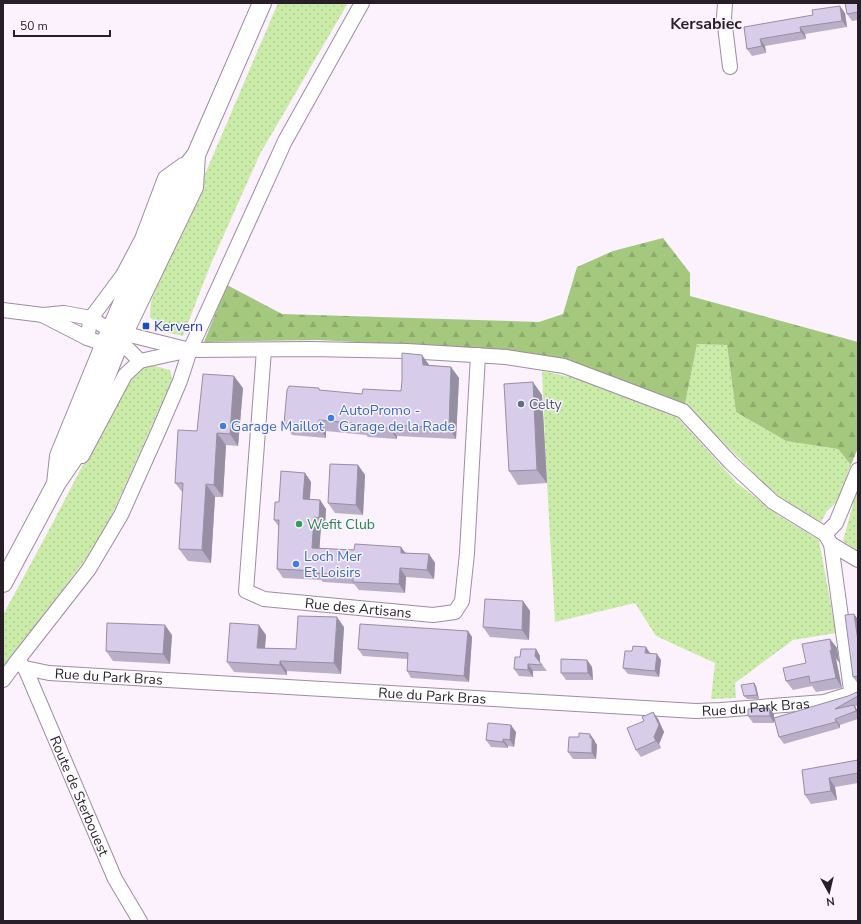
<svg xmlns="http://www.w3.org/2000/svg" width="861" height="924" font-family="'Nunito Sans',sans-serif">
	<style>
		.grass { fill: url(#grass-dots) }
		.forest { fill: url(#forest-firs) }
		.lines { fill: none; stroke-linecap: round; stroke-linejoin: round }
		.minor-casing { stroke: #9f8ba3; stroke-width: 16 }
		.major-casing { stroke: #9f8ba3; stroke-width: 20 }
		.minor { stroke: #fff; stroke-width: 14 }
		.major { stroke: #fff; stroke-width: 18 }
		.wall { fill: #b9afc8 }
		.shaded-wall { fill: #968fa3 }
		.building { fill: #d7cce9; stroke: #968fa3 }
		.transit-dot { fill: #1a4fb4; stroke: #fbf2fd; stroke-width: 1.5 }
		.service-dot { fill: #5c6f8a; stroke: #fbf2fd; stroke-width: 1.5 }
		.shop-dot { fill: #3f7fe0; stroke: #fbf2fd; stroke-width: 1.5 }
		.leisure-dot { fill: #2e9e5b; stroke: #fbf2fd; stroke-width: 1.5 }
		.labels { text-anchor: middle; stroke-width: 3; stroke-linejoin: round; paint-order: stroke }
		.transit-label { font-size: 14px; fill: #164399; stroke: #fbf2fd; text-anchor: start }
		.service-label { font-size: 14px; fill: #4e5e75; stroke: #fbf2fd; text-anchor: start }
		.shop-label { font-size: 14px; fill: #366cbe; stroke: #fbf2fd; text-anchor: start }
		.leisure-label { font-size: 14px; fill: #27864d; stroke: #fbf2fd; text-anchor: start }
		.street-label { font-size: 14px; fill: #271e28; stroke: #fbf2fd }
		.quarter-label { font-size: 16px; font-weight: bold; fill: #271e28; stroke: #fbf2fd }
	</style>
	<defs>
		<pattern id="grass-dots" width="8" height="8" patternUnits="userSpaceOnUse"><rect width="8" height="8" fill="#cbeca9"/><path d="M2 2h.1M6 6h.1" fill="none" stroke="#aeca91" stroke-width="1.8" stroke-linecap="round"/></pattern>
		<pattern id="forest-firs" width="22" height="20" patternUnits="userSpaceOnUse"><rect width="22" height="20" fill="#a4c87d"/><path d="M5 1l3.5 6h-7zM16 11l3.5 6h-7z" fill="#8dab6c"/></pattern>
	</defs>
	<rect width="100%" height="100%" fill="#fbf2fd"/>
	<!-- grass -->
	<path class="grass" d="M278,3H348L260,154L210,266L183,336L166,332L150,317L151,301Z
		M697,344L727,345L736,412L786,441L838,449L851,465L838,501L827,511L821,522L770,491L743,462L685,404Z
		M151,365L170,370L172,377L171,383L102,537L3,669V615L49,530L125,384L141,369Z
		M542,371L575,378L677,417L737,483L778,515L819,540L836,633L793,640L735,683L736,698L711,699L715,663L656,636L635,603L555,622L547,483Z
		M856,493H858V551L843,541Z"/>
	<!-- forest -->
	<path class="forest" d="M663,238L690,273V296L858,342V448L851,465L838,449L786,441L736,412L727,345L697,344L685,404L577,364L476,348L317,340L204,342L227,285L282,314L539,322L563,314L577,267L613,251Z"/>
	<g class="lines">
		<!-- minor casing -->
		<g class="minor-casing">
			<g id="minor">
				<path d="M725,3L724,18L730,67"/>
				<path d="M169,217L191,168"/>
				<path d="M3,310L43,315L64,313L91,318L111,331L114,338"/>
				<path d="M44,316L87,338L98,342L114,338L120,341L140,361"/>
				<path d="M87,338L91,318L123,275L142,239L165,178L183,165"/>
				<path d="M120,341L130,335L186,349"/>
				<path id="s1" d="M264,350L246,591L264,599L433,615L455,612L462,601L467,553L478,355"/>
				<path d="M82,456L125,375L140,361L190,350L310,349L407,351L506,357L564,366L683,411L731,463L773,502L825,534L836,523L858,470"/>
				<path d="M831,544L858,560"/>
				<path id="s2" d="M17,661L25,668L49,673L696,711L721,710L824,702L850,694L851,690L831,544L825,534"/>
				<path id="s3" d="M25,668L115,879L140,921"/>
				<path d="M3,680L17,661L89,569L121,515L159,430L180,381L190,350L285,141L362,3"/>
			</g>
		</g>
		<!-- major casing -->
		<g class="major-casing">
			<path id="major" d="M56,484L59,456L106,341L175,182L196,155L262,3
				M3,583L56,484L73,459L120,341L194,187L196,155"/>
		</g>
		<!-- minor -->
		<use href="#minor" class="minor"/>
		<!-- major -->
		<use href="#major" class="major"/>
	</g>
	<!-- wall -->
	<path class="wall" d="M858,3V20L852,21L847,14Z
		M845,13L847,27L805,34L806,39L765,46L766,53L752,56L747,49L744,27Z
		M430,365L451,367L459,378L456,439L397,436V439L368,437L366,435L326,431V438L292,435L284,424L321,391L362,394L401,391Z
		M243,388L238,446L226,445L223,497H215L211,563L188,561L179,549L183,493L175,483L197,431Z
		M542,395L547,483L518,485L509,471Z
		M358,465L365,475L363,515L335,513L328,503Z
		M305,473L311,482L310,499L320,500L326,509L325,527L321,526L319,548L429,554L435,563L434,579L406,577L405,593L359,590L354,584L323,582L321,580L283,578L277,569L279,527L274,520L279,502Z
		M523,601L530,611L529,640L490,637L483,627Z
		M858,619V684L853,677Z
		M344,627L341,674L287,671V675L234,672L227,662L266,635L265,648L296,649Z
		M468,631L472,637L469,682L411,678L407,671L408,659L363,656L358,649Z
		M172,635L170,664L113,661L106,651Z
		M830,639L837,648L839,662L836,659L842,688L816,692L812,686L793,690L786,681L806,663Z
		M536,649L540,656V662L547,671H533V677L519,676L514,669L520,657Z
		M650,653L661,660L659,677L628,674L623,668Z
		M587,660L592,667L593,680H566L561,673Z
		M754,683L756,686L759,699H747L744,696Z
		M858,693V705L855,707L858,711V719L840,725V728L784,744L779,737L774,720V723H753L748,716L774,714V718Z
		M653,712L658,719L664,732L659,744L661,748L641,757L636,750L644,721Z
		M516,732L514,747L508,746V748L491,747L486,740Z
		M595,741V742L597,745L596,759H573L568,752Z
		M858,760V783L835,787L837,800L811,804L805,795L802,770Z"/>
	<!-- shaded-wall -->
	<path class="shaded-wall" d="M840,6L845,13L847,27L842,21Z
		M800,27L805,34L806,39L801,32Z
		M760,39L765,46L766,53L762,46Z
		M422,355L430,366L423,365Z
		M451,367L459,378L456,439L449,428Z
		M234,376L243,388L238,446L230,434Z
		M533,382L542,395L547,483L537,470Z
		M319,420L326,431V438L319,427Z
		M389,425L397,436V439L389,428Z
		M217,433L226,445L223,497L214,485Z
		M358,465L365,475L363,515L356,505Z
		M305,473L311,482L309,508L303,499Z
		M206,484L215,497L211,563L202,550Z
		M320,500L326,509L325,527L319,518Z
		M314,517L321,526L319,557L312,548Z
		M401,547L408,556L401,553Z
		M429,554L435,563L434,579L427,570Z
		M400,568L406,577L405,593L399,584Z
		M523,601L530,611L529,640L522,630Z
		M854,614L858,619V641Z
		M337,617L344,627L341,674L334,663Z
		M165,625L172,635L170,664L163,654Z
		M259,625L266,635L264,658L257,648Z
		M468,631L472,637L469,682L464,676Z
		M830,639L837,648L839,662L832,653Z
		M646,647L650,653H645Z
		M536,649L540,656V663L535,656Z
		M830,650L836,659L842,688L836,678Z
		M657,654L661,660L659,677L655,671Z
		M587,660L592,667L593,680L588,673Z
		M280,661L287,671V675L280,665Z
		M528,664L533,671V677L528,670Z
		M754,683L756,686L759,699L757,695Z
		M854,705L858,711V714L856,711Z
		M769,708L774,714V723L770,716Z
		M653,712L658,719L664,732L659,744L661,748L656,741L654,737Z
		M835,719L840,725V728L836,722Z
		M511,725L516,732L514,747L510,740Z
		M590,734L595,741V742L597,745L596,759L592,753Z
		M503,739L508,746V748L503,742Z
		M829,778L835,787L837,800L831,791Z"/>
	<!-- building -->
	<path class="building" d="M845,3H858V12L847,14Z
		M840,6L842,21L800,27L801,32L760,39L762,46L747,49L744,27L813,15L812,10Z
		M402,353L422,355L423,365L451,367L449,428L389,425V428L360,426L361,424L319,420V427L284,424L287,390L289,386L319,388V390L362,394L363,389L401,391L402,380Z
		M203,374L234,376L230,434L217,433L214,485L206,484L202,550L179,549L183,483H175L178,430L197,431Z
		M533,382L537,470L509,471L504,384Z
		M330,464L358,465L356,505L328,503Z
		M281,471L305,473L303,499L320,500L319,518L314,517L312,548L354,550L355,544L401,547V553L429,554L427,570L400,568L399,584L353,582V576L316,573L317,571L277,569L279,520H274L275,502H279Z
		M485,599L523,601L522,630L483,627Z
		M854,614L858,641V676L853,677L845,615Z
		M298,616L337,617L334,663L280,661V665L227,662L230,623L259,625L257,648L296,649Z
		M107,623L165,625L163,654L106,651Z
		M360,624L468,631L464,676L407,671L408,653L358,649Z
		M830,639L832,653L830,650L836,678L810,683L809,676L786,681L783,668L806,663L802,644Z
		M633,646L646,647L645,653L657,654L655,671L623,668L625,651H632Z
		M521,649H536L535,656L542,665L528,664V670L514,669L515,657H520Z
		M561,659L587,660L588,673H561Z
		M754,683L757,695L744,696L741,685Z
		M857,692L858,696L835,709L854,705L856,711L835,719L836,722L779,737L774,718L848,696Z
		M769,708L770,716H748V709Z
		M653,712L659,725L654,737L656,741L636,750L627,728L644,721L642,717Z
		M488,723L511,725L510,740L503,739V742L486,740Z
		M579,733L590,734V738H592V753L568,752L569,737H579Z
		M858,760V773L829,778L831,791L805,795L802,770Z"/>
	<!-- markers -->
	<rect class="transit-dot" x="142" y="322" width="8" height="8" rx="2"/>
	<circle class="service-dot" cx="521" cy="404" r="4"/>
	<g class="shop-dot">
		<circle cx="331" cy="418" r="4"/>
		<circle cx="223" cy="426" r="4"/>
		<circle cx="296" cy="564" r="4"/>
	</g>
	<circle class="leisure-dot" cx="299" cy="524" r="4"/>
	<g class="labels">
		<!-- transit labels -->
		<g class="transit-label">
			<text x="154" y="331">Kervern</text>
		</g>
		<!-- service labels -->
		<g class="service-label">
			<text x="529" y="409">Celty</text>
		</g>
		<!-- shop labels -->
		<g class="shop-label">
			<text x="339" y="415">AutoPromo -<tspan x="339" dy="16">Garage de la Rade</tspan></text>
			<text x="231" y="431">Garage Maillot</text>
			<text x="304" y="561">Loch Mer<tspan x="304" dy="16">Et Loisirs</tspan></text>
		</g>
		<!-- leisure labels -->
		<g class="leisure-label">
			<text x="307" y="529">Wefit Club</text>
		</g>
		<!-- street labels -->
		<g class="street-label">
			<text dy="5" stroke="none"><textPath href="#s1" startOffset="356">Rue des Artisans</textPath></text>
			<text dy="5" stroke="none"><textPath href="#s2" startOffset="95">Rue du Park Bras</textPath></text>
			<text dy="5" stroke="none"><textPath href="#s2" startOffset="419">Rue du Park Bras</textPath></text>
			<text dy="5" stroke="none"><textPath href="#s2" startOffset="743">Rue du Park Bras</textPath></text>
			<text dy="5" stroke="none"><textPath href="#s3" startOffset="139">Route de Sterbouest</textPath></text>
		</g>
		<!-- quarter labels -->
		<g class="quarter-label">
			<text x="706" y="29">Kersabiec</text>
		</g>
	</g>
	<!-- border -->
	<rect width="861" height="924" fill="none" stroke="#271e28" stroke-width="8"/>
	<!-- north arrow -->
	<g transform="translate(829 892) rotate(172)" stroke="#fbf2fd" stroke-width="3" paint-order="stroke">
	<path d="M0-3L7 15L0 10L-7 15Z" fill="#271e28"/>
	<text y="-6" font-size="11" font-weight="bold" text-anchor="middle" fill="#271e28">N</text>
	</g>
	<!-- scale -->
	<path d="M14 30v6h96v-6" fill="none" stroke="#271e28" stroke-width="2"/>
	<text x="20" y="30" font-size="12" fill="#271e28" stroke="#fbf2fd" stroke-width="3" paint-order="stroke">50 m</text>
</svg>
